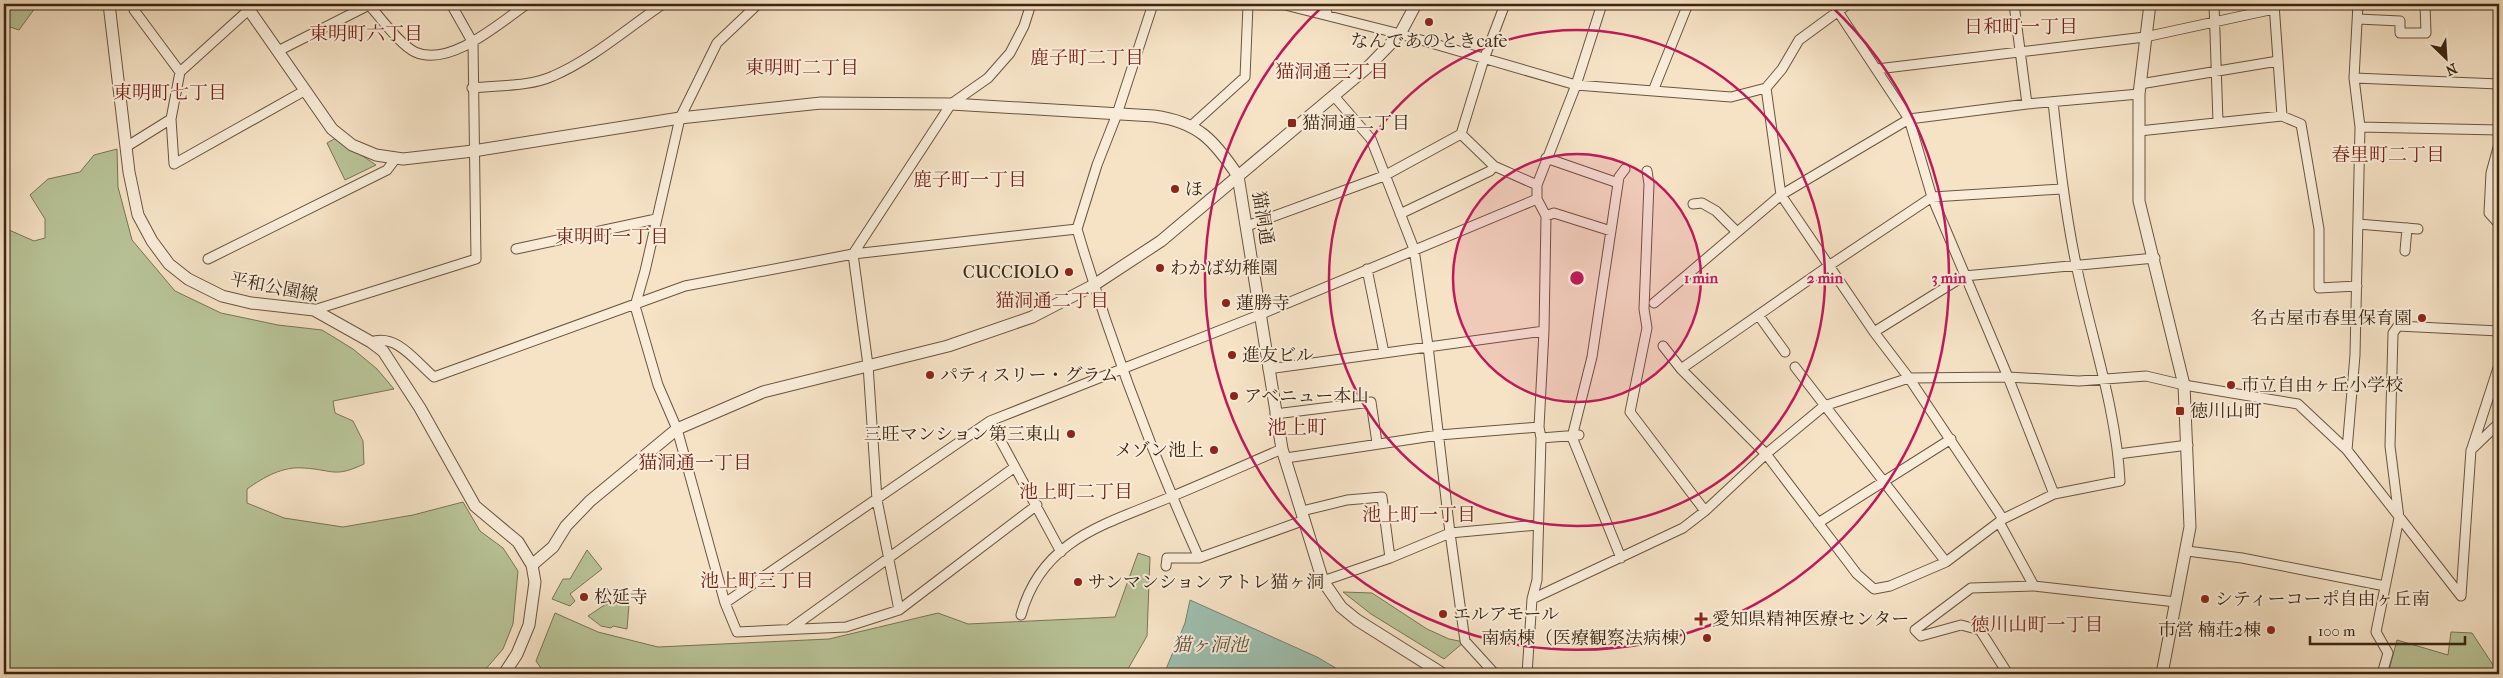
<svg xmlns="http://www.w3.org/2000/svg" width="2503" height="678" font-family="'IM FELL French Canon','Noto Serif JP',serif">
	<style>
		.green { fill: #b8c498; stroke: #7a7455 }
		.water { fill: #9ebfaf; stroke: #778170 }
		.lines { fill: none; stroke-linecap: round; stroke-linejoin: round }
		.minor-casing { stroke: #6a543f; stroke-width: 11 }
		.tertiary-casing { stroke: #6a543f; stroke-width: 13 }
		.minor { stroke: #f9edda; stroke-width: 9 }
		.tertiary { stroke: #f9edda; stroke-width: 11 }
		.ring { fill: none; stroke: #c2185b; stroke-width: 2.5 }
		.poi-dot { fill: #8f2418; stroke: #f9edda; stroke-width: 2 }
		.labels { text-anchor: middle; stroke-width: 4; stroke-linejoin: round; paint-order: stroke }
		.poi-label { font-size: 18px; fill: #3c2512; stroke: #f9edda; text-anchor: start }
		.street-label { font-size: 18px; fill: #3c2512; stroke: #f9edda }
		.neighbourhood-label { font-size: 19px; fill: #7a1f14; stroke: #f9edda }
		.water-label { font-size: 19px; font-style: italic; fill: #595341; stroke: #f9edda }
		.quarter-label { font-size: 20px; fill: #7a1f14; stroke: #f9edda }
		.centre { fill: #c2185b; stroke: #f9edda; stroke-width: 2.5 }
		.ring-label { font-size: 15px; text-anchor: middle; font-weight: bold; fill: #c2185b; stroke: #f9edda; stroke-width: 4; stroke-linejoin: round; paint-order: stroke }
	</style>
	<rect width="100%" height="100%" fill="#f6e3c6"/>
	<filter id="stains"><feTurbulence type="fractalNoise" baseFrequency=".004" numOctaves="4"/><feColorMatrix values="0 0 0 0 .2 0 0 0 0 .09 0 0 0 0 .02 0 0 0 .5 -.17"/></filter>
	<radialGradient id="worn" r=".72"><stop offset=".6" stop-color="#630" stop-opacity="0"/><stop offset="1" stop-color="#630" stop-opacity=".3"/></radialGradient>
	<!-- green -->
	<path class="green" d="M4,4H38L19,30L4,25Z
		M336,138L376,165L345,180L327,143Z
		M117,149L118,187L132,240L175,291L221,313L278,325L322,330L353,349L377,369L394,389L333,401L335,413L353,421L363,441L364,464C334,478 334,470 304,468C283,466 264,477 247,489V503L284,518L343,527L413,515L463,502L480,531L503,548L518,571L513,624L503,649L484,671L475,674H4V224L9,230L34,241L45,238V219L30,195L48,179L80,172L94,155Z
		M587,550L602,569L570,594L575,601L570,606L552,599L563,579H570Z
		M1138,553L1150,557L1147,636L1125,674H545L536,661L555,613L598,632L658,647L829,639L938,613L968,624L1115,617Z
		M1343,592L1372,593L1427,629L1449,639L1464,642L1444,659L1371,614Z
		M606,604L629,605L627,629L613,626L611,628L601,626L588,616Z
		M2451,632L2472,633L2499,674H2388L2397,640L2448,655Z"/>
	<!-- water -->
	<path class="water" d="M1190,600L1317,657L1346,674H1164L1185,623Z"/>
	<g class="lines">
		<!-- minor casing -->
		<g class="minor-casing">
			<path id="minor" d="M255,4L180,72L171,119L174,164L304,91
				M758,4L717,43L680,118L645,271L635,306L658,385L677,429L725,603L990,421L1259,315L1537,199V185L1576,85L1602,4
				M884,4H958
				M1219,4L1285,5L1400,34L1576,85L1731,97L1766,88L1782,69L1799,40L1848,4
				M1326,4L1327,15
				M1833,4L1909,119L1932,197L2008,377L2054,494
				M2014,4L2027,104
				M2214,4L2218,122
				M2274,4L2282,116
				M369,5C381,18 400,45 415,52C450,68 501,22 527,4
				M134,10L180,72
				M2358,19L2400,21V33H2426L2425,4
				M278,51L371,4
				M1877,69L2145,37L2274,9
				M2354,78L2499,84
				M2140,84L2278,61
				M472,88C498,85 529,87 553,76C591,60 629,27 663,4
				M1766,88L1781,195L1909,119L2027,104L2139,94
				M1653,91L1688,4
				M1192,125L1245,77L1248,5
				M2360,127L2499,130
				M2139,131L2282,116L2301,124L2319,229V288L2357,286
				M1461,134L1494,166L1537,185
				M2499,144L2491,173L2489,213L2499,224
				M126,147L171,119
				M1546,158L1618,183
				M1647,171L1649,184L1644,309L1647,328L1630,412L1705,511
				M2062,189L1932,197L1830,265L1681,369L1766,454L1824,406L1909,378L2008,377L2079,381L2146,376L2184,385L2298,404L2347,450L2461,596L2471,450L2499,423
				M1693,204L1702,203L1716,211L1737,232
				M1400,214L1490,171L1494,166
				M1546,216L1554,213L1611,231
				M2358,224L2418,229
				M1247,226L1384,176L1461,134L1484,59L1505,4
				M1077,229C1110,341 1151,451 1199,558
				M516,249L656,219
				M2405,251L2407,228
				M208,259L387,170L396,158
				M1367,269L1384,353
				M1654,303L1781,195L1874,332L1909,378L2003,519
				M314,310L476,259L473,43L451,4
				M1759,316L1785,352
				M1874,332L1964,276L2155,258
				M371,342C397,333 416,362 434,377L685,286L853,254L1077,229L1097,165L1117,114L1153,4
				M1663,346L1681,369
				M1795,367L1946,562
				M1268,369L1544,331
				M1275,414L1371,402L1377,443
				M990,421L1061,552
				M1541,438L1579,435
				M2472,448L2499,365
				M2347,450L2355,355L2360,127L2354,78L2358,4
				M2118,454L2188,445
				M1286,458L1439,435L1539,427
				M1302,511L1347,500L1382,497L1390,558L1450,533L1428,346L1414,249L1371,139L1334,96
				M1999,522L2034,586
				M1818,523L1951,439
				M2187,551L2242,558L2385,586
				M1621,558L1572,437L1592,357L1619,177L1625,169
				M1166,566L1167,558H1199L1305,520
				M1323,581L1390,558
				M1532,599L1683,528L1705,511L1766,454L1857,574L1874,589L1890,586L1946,562L2003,519L2054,494L2120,481C2116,407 2091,337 2076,264C2065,211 2059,157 2053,102
				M725,603L737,632L846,627L899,610L1037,505
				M899,610L877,500L868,365L853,254L951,104L988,78L1010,53L1024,26L1031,4
				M1021,615C1042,538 1107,524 1173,496C1209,481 1245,465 1282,449
				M790,629L1015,467
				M1495,674L1465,641L1450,533L1538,525
				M1527,674L1532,599L1537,580L1541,438L1539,427L1544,331L1546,216L1537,199
				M2008,674L1980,630L1961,625L1921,636L1915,630L1971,588L2034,586L2176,602
				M2382,674L2388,653L2376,632L2399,518L2390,446L2393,333L2398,326L2499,331"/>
		</g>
		<!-- tertiary casing -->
		<g class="tertiary-casing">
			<path id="tertiary" d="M109,4L129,172L138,215L152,241L169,264L188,279L222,296L251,303L314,310L371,342L383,351L420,408L475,506L518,542L532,565L535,582L529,625L517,654L504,674
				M245,4L332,129L352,145L376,155L403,159L473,151L680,118L821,103L951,104L1154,116C1198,122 1214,140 1238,176L1282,449L1323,581L1341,607L1357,620L1443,674
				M2150,4L2139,94V201L2184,385L2190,527L2162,674
				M532,565L553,547L566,526L590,501L677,429L763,392L948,346L1032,317L1094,285L1161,241L1369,66L1400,34L1416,4"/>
		</g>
		<!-- minor -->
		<use href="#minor" class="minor"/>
		<!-- tertiary -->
		<use href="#tertiary" class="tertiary"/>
	</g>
	<!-- distance rings -->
	<circle cx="1577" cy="278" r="124" fill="#c2185b" fill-opacity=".12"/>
	<g class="ring">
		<circle cx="1577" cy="278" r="124"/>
		<circle cx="1577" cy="278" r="248"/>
		<path d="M1831 6A372 372 0 1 1 1323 6"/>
	</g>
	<!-- markers -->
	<g class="poi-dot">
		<circle cx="1429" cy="22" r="5"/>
		<rect x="1287" y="118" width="10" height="10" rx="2.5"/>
		<circle cx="1175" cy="189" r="5"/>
		<circle cx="1160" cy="268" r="5"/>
		<circle cx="1069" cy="272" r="5"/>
		<circle cx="1226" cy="303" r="5"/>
		<circle cx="2422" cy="318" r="5"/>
		<circle cx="1232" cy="355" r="5"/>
		<circle cx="930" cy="375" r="5"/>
		<circle cx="2231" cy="385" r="5"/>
		<circle cx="1234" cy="396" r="5"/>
		<rect x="2175" y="406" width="10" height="10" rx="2.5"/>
		<circle cx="1071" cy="434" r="5"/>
		<circle cx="1214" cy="450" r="5"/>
		<circle cx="1078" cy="582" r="5"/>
		<circle cx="584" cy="597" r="5"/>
		<circle cx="2205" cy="599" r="5"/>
		<circle cx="1443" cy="614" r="5"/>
		<path d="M1698.5 611.5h5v5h5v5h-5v5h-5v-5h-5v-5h5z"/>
		<circle cx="2271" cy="630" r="5"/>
		<circle cx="1707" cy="638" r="5"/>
	</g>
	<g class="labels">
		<!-- poi labels -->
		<g class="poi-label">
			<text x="1429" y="47" text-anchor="middle">なんであのときcafe</text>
			<text x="1302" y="129">猫洞通二丁目</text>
			<text x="1185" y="195">ほ</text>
			<text x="1170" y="274">わかば幼稚園</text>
			<text x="1059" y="278" text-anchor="end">CUCCIOLO</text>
			<text x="1236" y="309">蓮勝寺</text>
			<text x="2412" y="324" text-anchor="end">名古屋市春里保育園</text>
			<text x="1242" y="361">進友ビル</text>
			<text x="940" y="381">パティスリー・グラム</text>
			<text x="2241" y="391">市立自由ヶ丘小学校</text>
			<text x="1244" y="402">アベニュー本山</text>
			<text x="2190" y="417">徳川山町</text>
			<text x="1061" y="440" text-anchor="end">三旺マンション第三東山</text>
			<text x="1204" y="456" text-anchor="end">メゾン池上</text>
			<text x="1088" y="588">サンマンション アトレ猫ヶ洞</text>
			<text x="594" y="603">松延寺</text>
			<text x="2215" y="605">シティーコーポ自由ヶ丘南</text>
			<text x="1453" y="620">エルアモール</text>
			<text x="1712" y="625">愛知県精神医療センター</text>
			<text x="2261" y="636" text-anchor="end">市営 楠荘2棟</text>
			<text x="1697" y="644" text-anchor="end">南病棟（医療観察法病棟）</text>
		</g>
		<!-- street labels -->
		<g class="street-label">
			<text transform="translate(1263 218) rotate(81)" y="6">猫洞通</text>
			<text transform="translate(274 287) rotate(11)" y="6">平和公園線</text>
		</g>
		<!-- neighbourhood labels -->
		<g class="neighbourhood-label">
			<text x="2021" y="33">日和町一丁目</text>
			<text x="366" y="40">東明町六丁目</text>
			<text x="1087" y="64">鹿子町二丁目</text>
			<text x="802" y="74">東明町二丁目</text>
			<text x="1332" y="78">猫洞通三丁目</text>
			<text x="170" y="99">東明町七丁目</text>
			<text x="2388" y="161">春里町二丁目</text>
			<text x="970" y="186">鹿子町一丁目</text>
			<text x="612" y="243">東明町一丁目</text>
			<text x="1052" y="307">猫洞通二丁目</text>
			<text x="695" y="469">猫洞通一丁目</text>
			<text x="1076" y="498">池上町二丁目</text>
			<text x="1419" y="521">池上町一丁目</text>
			<text x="757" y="587">池上町三丁目</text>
			<text x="2037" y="631">徳川山町一丁目</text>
		</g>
		<!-- water labels -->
		<g class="water-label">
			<text x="1210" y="651">猫ヶ洞池</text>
		</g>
		<!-- quarter labels -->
		<g class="quarter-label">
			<text x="1297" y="434">池上町</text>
		</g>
	</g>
	<circle cx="1577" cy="278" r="8" class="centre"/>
	<g class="ring-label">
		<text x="1701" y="283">1 min</text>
		<text x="1825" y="283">2 min</text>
		<text x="1949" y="283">3 min</text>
	</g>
	<!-- margin -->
	<rect width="2503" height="678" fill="none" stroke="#f6e3c6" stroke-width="20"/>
	<rect x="5" y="5" width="2493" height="668" fill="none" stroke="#3c2512" stroke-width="2.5"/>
	<rect x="10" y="10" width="2483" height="658" fill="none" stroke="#3c2512"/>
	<!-- north arrow -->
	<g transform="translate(2446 58) rotate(155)" stroke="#f9edda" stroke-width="4" paint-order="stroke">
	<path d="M0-4L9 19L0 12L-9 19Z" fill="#3c2512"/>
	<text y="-8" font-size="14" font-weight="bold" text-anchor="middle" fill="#3c2512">N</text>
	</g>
	<!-- scale -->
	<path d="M2310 636v8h155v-8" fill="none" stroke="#3c2512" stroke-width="2.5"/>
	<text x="2318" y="636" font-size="15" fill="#3c2512" stroke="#f9edda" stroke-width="4" paint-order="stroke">100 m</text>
	<rect width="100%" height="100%" filter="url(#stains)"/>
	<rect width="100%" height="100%" fill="url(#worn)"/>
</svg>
